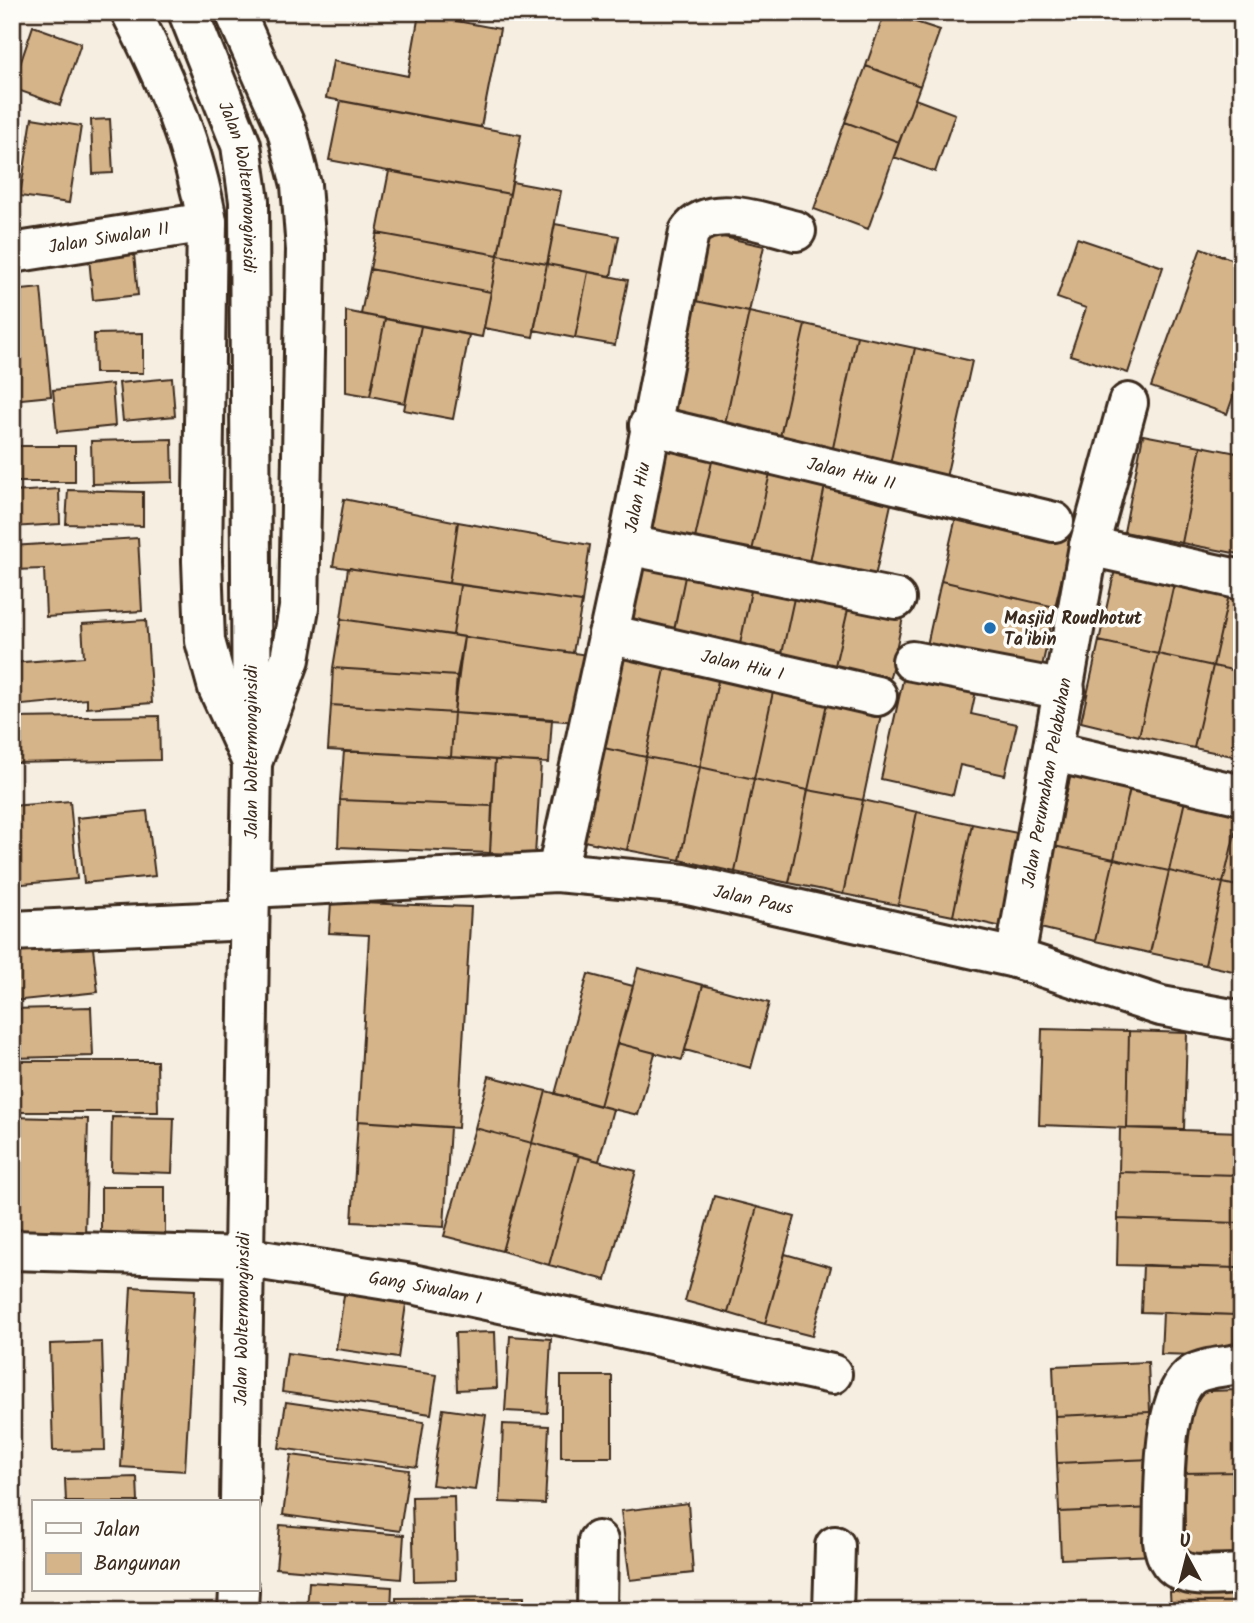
<svg xmlns="http://www.w3.org/2000/svg" width="1254" height="1623" font-family="Kalam,sans-serif">
	<style>
		.building { fill: #d6b489; stroke: #3b2a1e; stroke-width: 2 }
		.lines { fill: none; stroke-linecap: round; stroke-linejoin: round }
		.minor-casing { stroke: #3b2a1e; stroke-width: 44 }
		.tertiary-casing { stroke: #3b2a1e; stroke-width: 44 }
		.secondary-casing { stroke: #3b2a1e; stroke-width: 44 }
		.minor { stroke: #fdfcf7; stroke-width: 38 }
		.tertiary { stroke: #fdfcf7; stroke-width: 38 }
		.secondary { stroke: #fdfcf7; stroke-width: 38 }
		.poi-dot { fill: #1f6fb2; stroke: #fdfcf7; stroke-width: 2.5 }
		.labels { text-anchor: middle; stroke-width: 7; stroke-linejoin: round; paint-order: stroke }
		.street-label { font-size: 18px; fill: #3b2a1e; stroke: #fdfcf7 }
		.poi-label { font-size: 18px; font-weight: bold; fill: #3b2a1e; stroke: #fdfcf7; text-anchor: start }
	</style>
	<rect width="100%" height="100%" fill="#f5eee1"/>
	<filter id="ink" filterUnits="userSpaceOnUse"><feTurbulence type="fractalNoise" baseFrequency=".0143" numOctaves="2"/><feDisplacementMap in="SourceGraphic" scale="14" xChannelSelector="R" yChannelSelector="G"/><feConvolveMatrix kernelMatrix="1 2 1 2 8 2 1 2 1" color-interpolation-filters="sRGB"/></filter>
	<g filter="url(#ink)">
		<!-- building -->
		<path class="building" d="M12,12H21L12,43Z
			M885,12L940,30L920,86L866,66Z
			M419,14L500,29L481,127L326,98L333,61L408,76Z
			M33,26L81,43L60,105L12,88Z
			M866,66L920,86L899,142L845,122Z
			M915,99L955,114L935,172L894,157Z
			M341,101L521,135L510,194L329,160Z
			M12,117H17L18,164H12Z
			M32,118L81,126L69,203L20,196Z
			M110,119L113,173L93,174L91,120Z
			M845,122L899,142L868,229L814,209Z
			M389,171L510,194L498,255L377,233Z
			M512,182L561,191L547,264L498,255Z
			M555,224L619,236L611,276L547,264Z
			M377,233L498,255L491,292L370,269Z
			M706,233L764,246L749,312L691,300Z
			M1077,238L1163,267L1128,373L1070,355L1086,308L1057,298Z
			M1201,248L1242,263V372L1227,414L1151,387Z
			M134,254L138,295L93,300L89,258Z
			M498,255L547,264L533,337L484,328Z
			M547,264L588,272L575,338L534,330Z
			M370,269L491,292L482,337L361,314Z
			M588,272L628,280L615,345L575,338Z
			M41,288L51,396L12,400V291Z
			M691,300L749,312L723,433L665,421Z
			M346,311L385,319L370,396L346,392Z
			M749,312L805,324L778,446L723,433Z
			M385,319L421,326L405,403L370,396Z
			M805,324L857,336L831,457L778,446Z
			M421,326L469,335L453,419L404,410Z
			M143,333V373H95L94,334Z
			M857,336L915,348L889,469L831,457Z
			M915,348L972,361L945,482L889,469Z
			M172,378L175,416L123,421L119,383Z
			M112,384L115,426L57,432L53,390Z
			M1143,435L1201,446L1182,543L1124,532Z
			M172,439L173,482L92,484L91,441Z
			M657,445L713,457L694,543L639,531Z
			M12,446H75V482H12Z
			M1201,446L1242,454L1239,554L1182,543Z
			M713,457L771,469L751,555L694,543Z
			M771,469L826,481L808,567L751,555Z
			M826,481L893,495L874,581L808,567Z
			M59,489L60,524L12,527V492Z
			M68,490L143,492V526L66,524Z
			M344,499L458,522L449,583L333,566Z
			M957,513L1071,539L1055,607L941,581Z
			M458,522L590,545L582,602L449,583Z
			M138,538L142,611L46,617L44,569L12,570V546Z
			M635,556L687,567L672,640L618,629Z
			M1116,565L1175,579L1158,654L1099,641Z
			M687,567L753,581L738,654L672,640Z
			M348,568L460,585L453,635L341,619Z
			M1175,579L1230,590L1213,666L1158,654Z
			M753,581L796,589L780,663L738,654Z
			M941,581L1055,607L1040,676L926,650Z
			M460,585L582,602L573,653L453,635Z
			M796,589L850,601L833,674L780,663Z
			M1230,590L1242,593V672L1213,666Z
			M850,601L904,613L888,686L833,674Z
			M341,619L464,637L457,676L333,668Z
			M146,620L152,703L87,708V699L12,706V663L84,657L82,624Z
			M464,637L588,655L578,722L454,713Z
			M1099,641L1158,654L1139,736L1081,722Z
			M619,651L667,660L646,757L599,747Z
			M1158,654L1213,666L1194,748L1139,736Z
			M667,660L720,671L700,767L646,757Z
			M1213,666L1242,672V758L1194,748Z
			M333,668L457,676L454,713L331,705Z
			M720,671L775,683L754,779L700,767Z
			M905,671L977,686L971,714L1017,724L1005,775L960,765L953,795L881,779Z
			M775,683L829,694L808,790L754,779Z
			M829,694L883,705L863,800L808,790Z
			M331,705L454,713L451,757L328,750Z
			M454,713L552,719L549,763L451,757Z
			M159,716L160,760L12,763V718Z
			M599,747L646,757L627,850L579,840Z
			M344,751L495,760L492,806L340,800Z
			M646,757L700,767L680,860L627,850Z
			M495,760L541,762L535,855L490,853Z
			M700,767L754,779L735,872L680,860Z
			M1072,770L1131,784L1114,859L1054,846Z
			M754,779L808,790L789,883L735,872Z
			M1131,784L1186,796L1169,871L1114,859Z
			M808,790L863,800L843,894L789,883Z
			M1186,796L1241,808L1223,883L1169,871Z
			M340,800L492,806L490,853L338,847Z
			M863,800L917,812L898,905L843,894Z
			M70,801L77,879L12,885V806Z
			M1241,808H1242V887L1223,883Z
			M147,811L155,876L84,883L77,818Z
			M917,812L972,824L953,916L898,905Z
			M972,824L1027,835L1007,928L953,916Z
			M1054,846L1114,859L1095,941L1036,927Z
			M1114,859L1169,871L1150,953L1095,941Z
			M1169,871L1223,883L1205,965L1150,953Z
			M1223,883L1242,887V973L1205,965Z
			M331,902L471,907L458,1128L358,1121L369,935L329,933Z
			M92,939L98,992L13,1001L12,946Z
			M638,968L703,985L682,1060L617,1043Z
			M588,974L633,986L600,1106L555,1094Z
			M703,985L769,1003L751,1068L685,1050Z
			M91,1007L93,1056L12,1058V1009Z
			M1042,1029L1129,1031L1127,1128L1039,1125Z
			M1129,1031L1187,1033L1184,1129L1127,1128Z
			M617,1043L655,1053L638,1115L600,1106Z
			M12,1061H157L158,1112H12Z
			M489,1076L546,1091L532,1143L475,1128Z
			M546,1091L613,1109L599,1161L532,1143Z
			M12,1117L88,1119L85,1236L12,1235Z
			M112,1117L174,1118L172,1173L111,1171Z
			M358,1121L450,1127L444,1227L352,1222Z
			M475,1128L532,1143L502,1251L444,1236Z
			M1120,1128L1241,1132L1239,1175L1119,1172Z
			M532,1143L579,1156L549,1265L502,1251Z
			M579,1156L636,1171L606,1280L549,1265Z
			M1119,1172L1239,1175L1238,1223L1118,1219Z
			M101,1187H165V1244H101Z
			M714,1196L757,1207L728,1313L685,1301Z
			M757,1207L795,1217L765,1324L728,1313Z
			M1118,1219L1238,1223L1237,1268L1117,1265Z
			M785,1254L831,1267L812,1336L765,1324Z
			M1143,1265L1237,1268L1235,1315L1141,1312Z
			M346,1282L408,1291L398,1358L336,1349Z
			M131,1287L195,1290L185,1471L121,1467Z
			M1163,1312L1235,1315L1234,1356L1161,1354Z
			M495,1332L497,1388L457,1390L455,1333Z
			M510,1336L551,1339L547,1413L505,1411Z
			M102,1342L105,1450L53,1451L50,1344Z
			M287,1353L437,1375L431,1414L282,1392Z
			M1148,1362L1150,1412L1055,1416L1053,1366Z
			M561,1376H612V1457H561Z
			M1238,1390H1242V1472H1241Z
			M1238,1390L1241,1472L1183,1473L1181,1392Z
			M286,1402L424,1422L417,1467L279,1448Z
			M443,1409L486,1415L475,1490L432,1485Z
			M1150,1412L1152,1459L1057,1463L1055,1416Z
			M503,1424L549,1426L545,1504L500,1502Z
			M291,1455L409,1470L400,1531L283,1515Z
			M1152,1459L1154,1508L1059,1512L1057,1463Z
			M1241,1472L1242,1553L1186,1554L1183,1473Z
			M137,1477L138,1502H66L65,1479Z
			M454,1496L456,1580L414,1581L412,1497Z
			M688,1503L693,1573L630,1580L621,1511Z
			M1154,1508L1156,1555L1061,1559L1059,1512Z
			M280,1525L404,1535L401,1579L276,1568Z
			M309,1582L392,1587L391,1611H307Z
			M1242,1587V1611H1171L1170,1592Z
			M524,1597V1611H396V1598Z"/>
		<g class="lines">
			<!-- minor casing -->
			<g class="minor-casing">
				<g id="minor">
					<path id="s1" d="M12,253L207,222"/>
					<path id="s2" d="M649,425L1054,522"/>
					<path d="M628,545L896,599"/>
					<path d="M1089,546L1242,580"/>
					<path id="s3" d="M608,634L877,696"/>
					<path d="M912,661L1065,690"/>
					<path d="M1054,752L1242,795"/>
					<path id="s4" d="M557,872L628,545L689,232C710,201 767,224 796,231"/>
					<path id="s5" d="M250,888L557,872L684,884L1015,958L1161,1006L1242,1021"/>
					<path d="M12,931L249,920"/>
					<path id="s6" d="M1015,958L1089,546L1128,403"/>
					<path id="s7" d="M12,1250L243,1257L412,1284L832,1374"/>
					<path d="M1242,1363C1228,1367 1206,1367 1194,1374C1159,1394 1165,1504 1163,1541C1168,1585 1208,1575 1242,1574"/>
					<path d="M597,1611L598,1541"/>
					<path d="M833,1611L835,1546"/>
				</g>
			</g>
			<!-- tertiary casing -->
			<g class="tertiary-casing">
				<path id="tertiary" d="M131,12C165,78 195,148 207,222L202,561L205,641L218,688L252,762
					M235,12L287,130L301,185L306,250L299,608L290,659L253,760"/>
			</g>
			<!-- secondary casing -->
			<g class="secondary-casing">
				<g id="secondary">
					<path id="s8" d="M188,12L241,145L249,201L252,762L240,1502"/>
					<path d="M238,1611L239,1590"/>
				</g>
			</g>
			<!-- minor -->
			<use href="#minor" class="minor"/>
			<!-- tertiary -->
			<use href="#tertiary" class="tertiary"/>
			<!-- secondary -->
			<use href="#secondary" class="secondary"/>
		</g>
	</g>
	<!-- markers -->
	<circle class="poi-dot" cx="990" cy="628" r="7"/>
	<g class="labels">
		<!-- street labels -->
		<g class="street-label">
			<text dy="6" stroke="none"><textPath href="#s8" startOffset="184">Jalan Woltermonginsidi</textPath></text>
			<text dy="6" stroke="none"><textPath href="#s1" startOffset="98">Jalan Siwalan II</textPath></text>
			<text dy="6" stroke="none"><textPath href="#s2" startOffset="208">Jalan Hiu II</textPath></text>
			<text dy="6" stroke="none"><textPath href="#s4" startOffset="383">Jalan Hiu</textPath></text>
			<text dy="6" stroke="none"><textPath href="#s3" startOffset="138">Jalan Hiu I</textPath></text>
			<text transform="translate(251 752) rotate(-90)" y="6">Jalan Woltermonginsidi</text>
			<text dy="6" stroke="none"><textPath href="#s6" startOffset="178">Jalan Perumahan Pelabuhan</textPath></text>
			<text dy="6" stroke="none"><textPath href="#s5" startOffset="506">Jalan Paus</textPath></text>
			<text dy="6" stroke="none"><textPath href="#s7" startOffset="416">Gang Siwalan I</textPath></text>
			<text transform="translate(242 1319) rotate(-89)" y="6">Jalan Woltermonginsidi</text>
		</g>
		<!-- poi labels -->
		<g class="poi-label">
			<text x="1004" y="624">Masjid Roudhotut<tspan x="1004" dy="21">Ta'ibin</tspan></text>
		</g>
	</g>
	<!-- margin -->
	<rect width="1254" height="1623" fill="none" stroke="#fdfcf7" stroke-width="42"/>
	<rect x="21" y="21" width="1212" height="1581" fill="none" stroke="#3b2a1e" stroke-width="2.5" filter="url(#ink)"/>
	<!-- legend -->
	<rect x="32" y="1500" width="228" height="91" fill="#fdfcf7" stroke="#afa8a0" stroke-width="2"/>
	<rect x="46" y="1523" width="35" height="10" fill="#fdfcf7" stroke="#afa8a0" stroke-width="2"/>
	<text x="94" y="1536" font-size="21" fill="#3b2a1e">Jalan</text>
	<rect x="46" y="1553" width="35" height="21" fill="#d6b489" stroke="#afa8a0" stroke-width="2"/>
	<text x="94" y="1570" font-size="21" fill="#3b2a1e">Bangunan</text>
	<!-- north arrow -->
	<g transform="translate(1187 1557) rotate(353)" stroke="#fdfcf7" stroke-width="5" paint-order="stroke">
	<path d="M0-5L12 26L0 18L-12 26Z" fill="#3b2a1e"/>
	<text y="-10" font-size="19" font-weight="bold" text-anchor="middle" fill="#3b2a1e">U</text>
	</g>
</svg>
